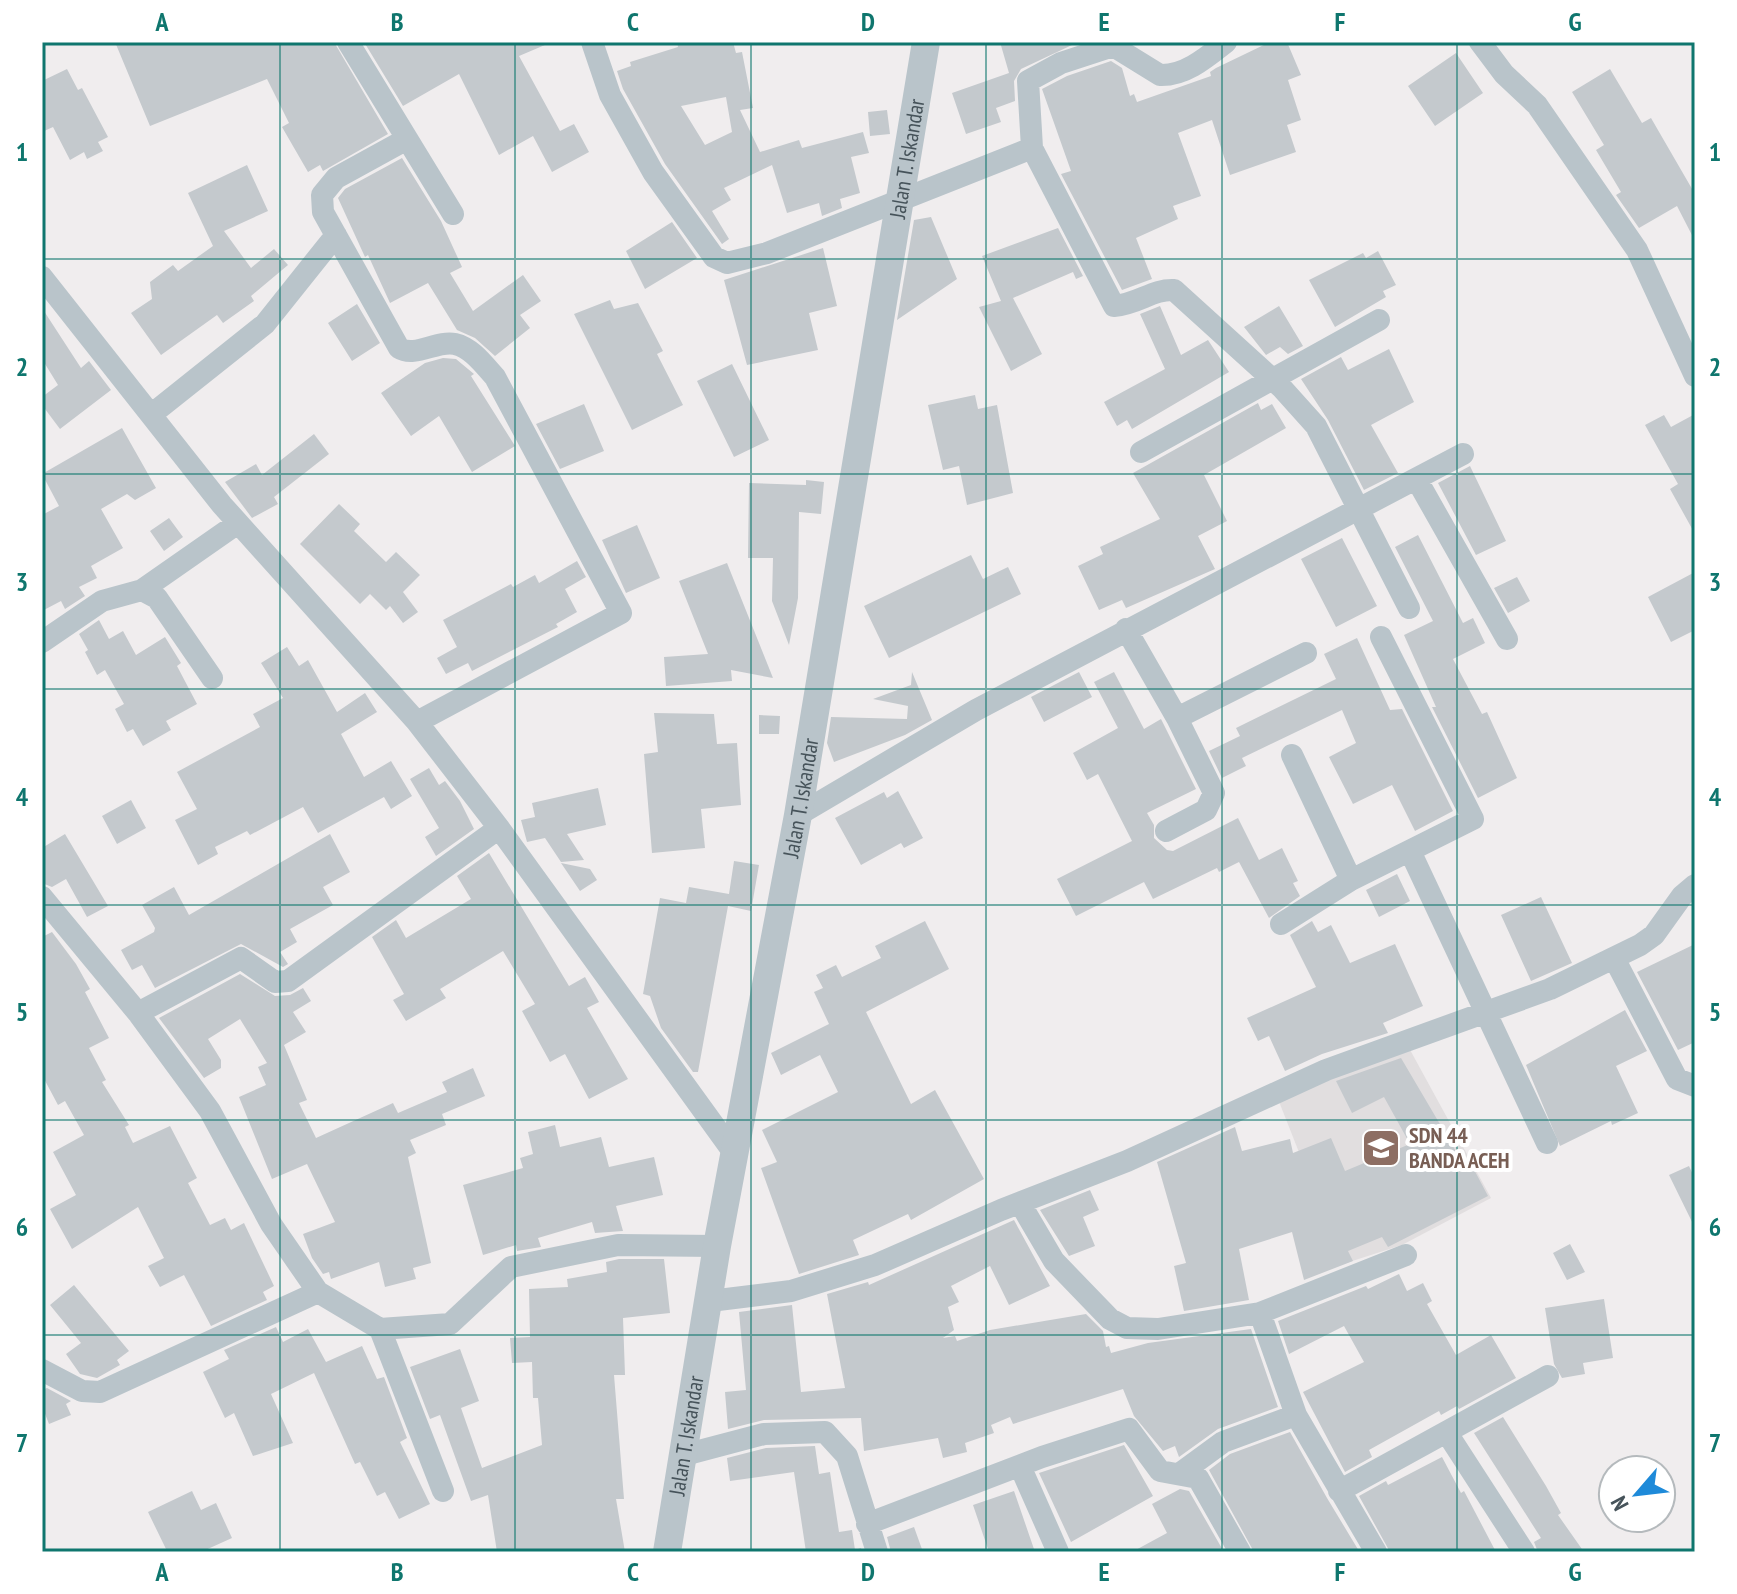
<svg xmlns="http://www.w3.org/2000/svg" width="1737" height="1594" font-family="'PT Sans Narrow',sans-serif">
	<style>
		.education { fill: #e1dedf }
		.building { fill: #c4c9cd; fill-rule: evenodd }
		.lines { fill: none; stroke-linecap: round; stroke-linejoin: round }
		.minor { stroke: #b9c4ca; stroke-width: 22 }
		.tertiary { stroke: #b9c4ca; stroke-width: 28 }
		.grid { fill: none; stroke: #0f766e; stroke-width: 2; stroke-opacity: 0.55 }
		.labels { text-anchor: middle; stroke-width: 8; stroke-linejoin: round; paint-order: stroke }
		.street-label { font-size: 22px; fill: #46535a; stroke: #fff }
		.education-label { font-size: 22px; font-weight: bold; fill: #785e54; stroke: #fff; text-anchor: start }
		.neatline { fill: none; stroke: #0f766e; stroke-width: 3 }
		.grid-label { font-size: 26px; text-anchor: middle; font-weight: bold; fill: #0f766e }
	</style>
	<rect width="100%" height="100%" fill="#f0edee"/>
	<!-- education -->
	<path class="education" d="M1403,1037L1491,1198L1402,1245L1343,1264L1278,1099Z"/>
	<!-- building -->
	<path class="building" d="M115,42H334L388,134L323,171L320,165L308,172L282,127L289,123L267,79L150,126Z
		M364,42H552L519,56L560,131L574,124L589,152L552,172L533,136L499,155L459,74L403,106Z
		M677,42H733L736,53L742,52L753,108L740,110L760,152L799,140L802,148L863,132L869,153L851,157L860,193L840,199L842,208L822,216L819,203L787,213L772,165L724,188L731,200L712,211L729,239L722,244L665,164L623,89L617,71L631,66L630,62L678,47ZM726,97L732,132L705,145L681,106Z
		M1000,42L1072,45L1021,69L1014,81L1015,101L996,108L1001,122L966,134L952,93L1009,73Z
		M1270,42H1287L1301,75L1288,80L1301,120L1287,125L1296,152L1230,175L1212,120L1178,133L1201,196L1173,206L1178,219L1136,238L1152,279L1122,290L1061,174L1071,171L1042,89L1067,76L1111,61L1122,68L1130,96L1134,94L1137,102L1211,76L1210,72L1216,68Z
		M1456,53L1483,93L1435,126L1408,86Z
		M67,69L78,90L82,88L108,137L98,142L103,151L87,159L84,152L70,160L53,127L42,132V81Z
		M1610,69L1642,123L1651,118L1695,194V241L1677,206L1639,228L1616,195L1621,192L1596,150L1604,145L1572,92Z
		M887,110L890,134L870,136L868,112Z
		M402,158L441,221L462,267L450,273L473,311L523,275L541,301L520,315L530,328L495,356L475,338L457,330L428,283L390,303L368,255L365,257L338,198L345,189Z
		M247,165L268,211L224,231L251,268L274,249L288,265L251,296L254,301L223,323L217,315L161,355L131,313L152,299L150,282L173,265L178,271L213,246L188,193Z
		M931,217L957,279L897,320L914,220Z
		M672,222L697,258L645,289L626,251Z
		M1058,228L1083,276L1076,279L1073,272L1013,298L1042,354L1011,371L979,307L1001,301L982,256Z
		M823,248L837,306L809,313L818,350L747,365L724,280Z
		M1378,251L1396,285L1383,291L1386,297L1335,327L1309,280L1363,253L1366,258Z
		M610,300L614,309L638,303L663,351L657,354L683,405L632,430L574,314Z
		M357,304L380,343L352,361L328,323Z
		M1160,306L1181,355L1208,340L1229,372L1132,429L1127,420L1117,426L1104,402L1165,369L1140,314Z
		M1279,306L1303,346L1288,354L1280,347L1266,355L1244,327Z
		M42,308L81,368L89,361L111,390L60,429L42,405V397L58,385L42,359Z
		M1389,349L1414,402L1371,425L1398,473L1364,490L1328,420L1301,379L1341,357L1348,370Z
		M443,358L456,359L474,374L471,376L515,446L472,472L439,416L411,436L381,393L425,363Z
		M732,364L769,440L734,457L697,381Z
		M975,395L978,409L997,405L1013,493L967,505L959,466L943,470L928,405Z
		M1258,403L1261,410L1272,404L1286,428L1204,475L1227,521L1198,536L1215,569L1126,608L1122,600L1099,610L1078,566L1103,554L1100,547L1160,519L1133,473Z
		M584,404L604,451L560,469L536,424Z
		M1695,414V534L1670,489L1678,484L1645,425L1664,415L1671,427Z
		M122,428L156,488L135,500L127,494L101,509L123,548L91,566L97,578L79,587L85,596L65,609L61,601L42,611V515L59,506L42,474Z
		M314,434L329,454L274,497L278,504L252,518L225,482L256,464L262,475Z
		M1470,466L1506,541L1476,555L1438,483Z
		M806,480L824,482L821,514L799,512L798,598L789,645L772,601L773,558H748L749,483L806,485Z
		M339,504L360,524L354,531L386,562L396,552L420,575L403,592L418,612L403,623L390,606L386,610L370,594L360,604L300,544Z
		M169,518L183,537L164,551L150,531Z
		M637,525L660,578L626,593L602,540Z
		M1418,535L1463,623L1473,618L1485,643L1453,659L1482,714L1487,712L1517,778L1478,798L1432,707H1436L1404,635L1433,621L1395,547Z
		M1342,538L1377,606L1336,627L1301,559Z
		M971,555L983,579L1008,567L1021,594L889,658L864,606Z
		M577,561L586,577L565,589L577,612L556,624L558,627L472,671L468,663L446,674L437,658L457,647L443,620L511,584L513,587L535,575L539,583Z
		M727,563L773,678L731,670L732,681L666,686L664,657L708,654L679,581Z
		M1695,572V630L1671,642L1648,597Z
		M1517,577L1530,601L1508,613L1494,588Z
		M99,620L109,639L123,631L136,655L165,637L181,663L177,666L197,704L166,721L171,730L143,746L133,729L127,732L115,709L124,704L105,670L97,675L85,652L88,650L79,634Z
		M1357,638L1390,710L1402,709L1453,811L1415,831L1392,785L1353,804L1329,757L1356,743L1342,710L1242,758L1246,766L1222,778L1209,751L1240,736L1236,728L1336,679L1324,654Z
		M287,647L299,666L308,660L337,712L365,693L377,712L341,734L364,777L391,761L412,796L391,809L384,797L318,833L303,807L250,835L247,831L215,847L218,854L198,865L175,820L197,809L177,772L260,727L253,714L283,698L261,663Z
		M912,672L932,720L905,735L834,762L827,743L831,717L907,719L908,706L873,699L911,685Z
		M1079,672L1092,697L1044,722L1031,697Z
		M1114,672L1144,729L1161,719L1196,789L1147,813L1154,825V838L1167,850L1173,851L1238,818L1259,860L1282,848L1298,881L1293,883L1300,896L1269,918L1239,862L1219,872L1217,868L1153,899L1144,882L1076,916L1057,879L1132,841L1098,774L1087,780L1073,753L1118,728L1094,682Z
		M654,713L714,714L717,744L737,743L741,805L701,809L705,848L652,853L644,754L658,752Z
		M759,715L780,716L779,734H759Z
		M429,768L439,785L445,781L460,801L474,829L436,856L425,837L439,828L410,779Z
		M598,788L606,825L567,834L584,860L561,862L545,838L527,842L521,820L535,817L532,803Z
		M898,791L923,838L904,848L901,843L861,865L835,818L884,792L887,798Z
		M131,800L146,828L117,844L102,816Z
		M65,834L108,906L87,917L66,879L52,887L42,883V848Z
		M330,834L350,872L323,887L333,905L290,929L297,942L280,952L288,964L283,967L241,944L155,988L142,965L132,970L121,950L154,932L155,928L142,905L174,887L189,915Z
		M489,853L569,986L585,977L599,1002L587,1008L628,1079L589,1099L565,1054L550,1062L522,1011L535,1004L503,951L440,989L446,998L406,1021L393,1000L404,994L372,937L396,920L406,938L471,899L457,876Z
		M734,861L759,865L751,911L728,906L698,1072H693L661,1028L650,996L643,994L660,898L686,903L689,887L729,894Z
		M561,863L590,869L597,880L580,891Z
		M1397,874L1410,901L1379,917L1366,890Z
		M1541,897L1572,963L1531,981L1501,915Z
		M925,921L949,969L866,1012L911,1104L935,1090L984,1179L911,1220L908,1214L853,1240L859,1255L799,1274L761,1168L777,1162L762,1130L838,1092L820,1055L781,1075L771,1053L829,1024L814,992L823,988L816,975L836,965L842,977L881,958L875,946Z
		M1312,921L1318,932L1331,925L1350,963L1395,944L1423,1006L1383,1023L1388,1033L1322,1054L1285,1071L1269,1036L1258,1041L1247,1018L1316,987L1290,935Z
		M52,932L76,964L90,989L85,992L109,1038L89,1048L106,1080L102,1082L129,1125L125,1127L133,1143L170,1126L197,1178L188,1183L210,1225L225,1218L231,1230L244,1223L274,1286L263,1292L267,1300L211,1326L184,1275L160,1287L148,1266L164,1258L138,1207L72,1249L50,1209L76,1195L53,1152L84,1135L65,1101L58,1105L42,1075V937Z
		M1695,944V1042L1678,1050L1637,972Z
		M240,974L275,996L290,995L303,988L311,1001L293,1012L306,1032L284,1045L307,1100L299,1103L316,1138L393,1103L398,1113L447,1092L442,1082L473,1068L485,1096L442,1114L446,1125L410,1140L416,1153L408,1157L431,1263L413,1268L416,1279L385,1287L379,1262L331,1279L329,1272L323,1274L312,1258L303,1234L335,1222L307,1164L272,1179L239,1097L266,1085L258,1067L267,1063L240,1019L208,1039L221,1060V1068L204,1078L159,1018Z
		M1625,1010L1647,1051L1616,1066L1638,1113L1612,1125L1611,1121L1560,1146L1526,1065Z
		M1401,1058L1464,1165L1470,1162L1488,1196L1388,1247L1382,1237L1348,1251L1353,1261L1304,1280L1292,1232L1239,1249L1249,1300L1184,1311L1174,1266L1186,1263L1157,1162L1235,1127L1242,1151L1290,1139L1293,1153L1331,1138L1345,1171L1410,1144L1384,1097L1352,1113L1336,1081Z
		M555,1125L560,1147L601,1137L609,1167L654,1157L663,1195L616,1206L623,1231L595,1233L592,1222L538,1238L541,1247L517,1251L516,1245L483,1255L463,1185L523,1168L520,1158L533,1154L528,1132Z
		M1689,1166L1695,1179V1228L1669,1175Z
		M1090,1190L1099,1210L1083,1217L1095,1246L1069,1256L1040,1210Z
		M1014,1220L1050,1286L1009,1305L990,1266L951,1286L959,1302L948,1307L954,1330L943,1338L955,1336L957,1341L990,1330L1086,1314L1103,1331L1106,1347L1109,1346L1111,1353L1148,1343L1251,1329L1278,1407L1218,1429L1179,1457L1175,1446L1163,1451L1134,1416L1123,1389L1013,1424L1010,1417L991,1425L994,1433L965,1443L967,1452L943,1458L938,1438L864,1451L861,1418L764,1420L728,1429L725,1392L746,1390L739,1312L792,1305L801,1392L845,1388L827,1294L868,1282L869,1285Z
		M1570,1244L1585,1272L1567,1280L1553,1253Z
		M619,1259H664L670,1313L623,1318L625,1375H614L624,1499H616L625,1552H589V1549L497,1552L488,1495L471,1501L440,1415L430,1419L410,1367L460,1349L479,1401L461,1408L482,1468L542,1445L538,1398H533L532,1362L512,1363L510,1338L530,1337L529,1289L568,1287L567,1279L607,1272L606,1262Z
		M1399,1274L1407,1291L1423,1283L1432,1301L1427,1304L1456,1355L1491,1335L1516,1378L1459,1409L1457,1406L1441,1415L1439,1411L1369,1450L1372,1457L1345,1472L1303,1392L1364,1362L1344,1326L1289,1354L1278,1321L1366,1286L1368,1289Z
		M74,1285L129,1351L117,1360L120,1365L97,1378L80,1374L66,1354L81,1343L50,1305Z
		M1604,1299L1613,1358L1583,1363L1585,1374L1562,1378L1554,1364L1545,1308Z
		M276,1327L283,1342L308,1329L326,1362L362,1346L377,1379L384,1377L407,1438L400,1442L430,1504L399,1519L385,1492L377,1496L360,1462L355,1464L314,1373L271,1394L293,1443L253,1456L234,1413L225,1418L203,1372L229,1359L224,1350Z
		M47,1388L71,1401L66,1404L71,1415L49,1424L42,1406V1390Z
		M1503,1417L1546,1486L1561,1513L1558,1515L1584,1552H1538L1534,1542L1541,1538L1474,1433Z
		M1290,1432L1327,1498L1359,1551L1254,1552L1209,1470L1230,1454Z
		M1124,1445L1153,1496L1071,1542L1039,1473Z
		M815,1446L819,1474L830,1472L839,1532L852,1530L855,1550L861,1548L862,1552H806L794,1472L730,1481L727,1458L766,1448Z
		M1442,1457L1461,1493L1464,1491L1496,1552H1390L1359,1496L1386,1481L1388,1485Z
		M1180,1489L1189,1491L1224,1552H1132L1167,1533L1152,1504Z
		M192,1491L201,1510L216,1503L232,1538L201,1552L166,1549L148,1512Z
		M1014,1491L1035,1552H989L973,1505Z
		M914,1527L923,1552H891L887,1537Z"/>
	<g class="lines">
		<!-- minor -->
		<path class="minor" d="M348,42L453,214
			M592,42L610,95L653,172L714,257L727,263L767,253L1032,148
			M1226,42C1207,57 1185,76 1160,75L1113,46L1061,63L1028,81L1032,148L1114,306C1139,304 1152,289 1174,290L1281,387L1316,426L1409,608
			M1480,42L1504,74L1537,105L1637,250L1695,376
			M407,139L336,178L322,195L323,212L399,348C415,358 437,340 455,344C472,348 484,365 495,377L621,613L417,722
			M42,277L222,505L417,722L499,828L734,1153
			M152,414L265,324L336,235
			M1141,452L1379,320
			M1417,480L1507,639
			M142,590L238,523
			M1126,629L1177,718L1214,793L1206,810L1166,831
			M42,642L102,601L142,590L157,598L212,678
			M1177,718L1306,653
			M1292,755L1351,880
			M798,815L976,710L1463,454
			M1410,851L1547,1143
			M42,897L138,1013L210,1111L271,1224L318,1292L380,1329L450,1324L511,1267L618,1245L717,1246
			M1281,924L1351,880L1473,819L1381,637
			M1614,958L1677,1079L1695,1086
			M138,1013L241,958L275,982L288,981L499,828
			M1020,1203L1054,1261L1110,1319L1127,1328L1158,1329L1260,1313L1406,1255
			M710,1301L791,1291L875,1265L1001,1210L1127,1161L1326,1070L1550,989L1640,945L1654,935L1682,896L1695,885
			M1260,1313L1296,1415L1376,1552
			M380,1329L443,1491
			M42,1370L82,1391L100,1392L318,1292
			M1447,1433L1524,1552
			M684,1455L764,1434L825,1432L847,1456L877,1552
			M1020,1466L1058,1552
			M1182,1472L1223,1442L1296,1415
			M1339,1491L1548,1376
			M867,1524L1042,1457L1129,1429L1160,1471L1198,1478L1240,1552"/>
		<!-- tertiary -->
		<path class="tertiary" id="s1" d="M667,1552L717,1246L798,815L926,42"/>
	</g>
	<!-- grid -->
	<path class="grid" d="M280,42V1552M515,42V1552M751,42V1552M986,42V1552M1222,42V1552M1457,42V1552M42,259H1695M42,474H1695M42,689H1695M42,905H1695M42,1120H1695M42,1335H1695"/>
	<!-- icons -->
	<defs>
		<g id="school-square" transform="scale(2)"><rect x="-9" y="-9" width="18" height="18" rx="4" fill="#8d6e63" stroke="#fff"/><path d="M0-5L7-2L0 1L-7-2ZM-4 1L0 2.5L4 1V4Q0 6-4 4Z" fill="#fff"/></g>
	</defs>
	<g fill-rule="evenodd">
		<use href="#school-square" x="1381" y="1148"/>
	</g>
	<g class="labels">
		<!-- street labels -->
		<g class="street-label">
			<text dy="8" stroke="none"><textPath href="#s1" startOffset="1414">Jalan T. Iskandar</textPath></text>
			<text dy="8" stroke="none"><textPath href="#s1" startOffset="766">Jalan T. Iskandar</textPath></text>
			<text dy="8" stroke="none"><textPath href="#s1" startOffset="118">Jalan T. Iskandar</textPath></text>
		</g>
		<!-- education labels -->
		<g class="education-label">
			<text x="1409" y="1143">SDN 44<tspan x="1409" dy="25">BANDA ACEH</tspan></text>
		</g>
	</g>
	<!-- border -->
	<rect width="1737" height="1594" fill="none" stroke="#ffffff" stroke-width="88"/>
	<!-- north arrow -->
	<g transform="translate(1637 1494) rotate(242)"><circle r="38" fill="#ffffff" stroke="#b5babd" stroke-width="2"/>
	<path d="M0-6L14 30L0 20L-14 30Z" fill="#1e8ad9"/>
	<text y="-12" font-size="22" font-weight="bold" text-anchor="middle" fill="#46535a">N</text>
	</g>
	<rect x="44" y="44" width="1649" height="1506" class="neatline"/>
	<g class="grid-label">
		<text x="162" y="31">A</text>
		<text x="397" y="31">B</text>
		<text x="633" y="31">C</text>
		<text x="868" y="31">D</text>
		<text x="1104" y="31">E</text>
		<text x="1340" y="31">F</text>
		<text x="1575" y="31">G</text>
		<text x="22" y="161">1</text>
		<text x="1715" y="161">1</text>
		<text x="22" y="376">2</text>
		<text x="1715" y="376">2</text>
		<text x="22" y="591">3</text>
		<text x="1715" y="591">3</text>
		<text x="22" y="806">4</text>
		<text x="1715" y="806">4</text>
		<text x="22" y="1021">5</text>
		<text x="1715" y="1021">5</text>
		<text x="22" y="1236">6</text>
		<text x="1715" y="1236">6</text>
		<text x="22" y="1452">7</text>
		<text x="1715" y="1452">7</text>
		<text x="162" y="1581">A</text>
		<text x="397" y="1581">B</text>
		<text x="633" y="1581">C</text>
		<text x="868" y="1581">D</text>
		<text x="1104" y="1581">E</text>
		<text x="1340" y="1581">F</text>
		<text x="1575" y="1581">G</text>
	</g>
</svg>
